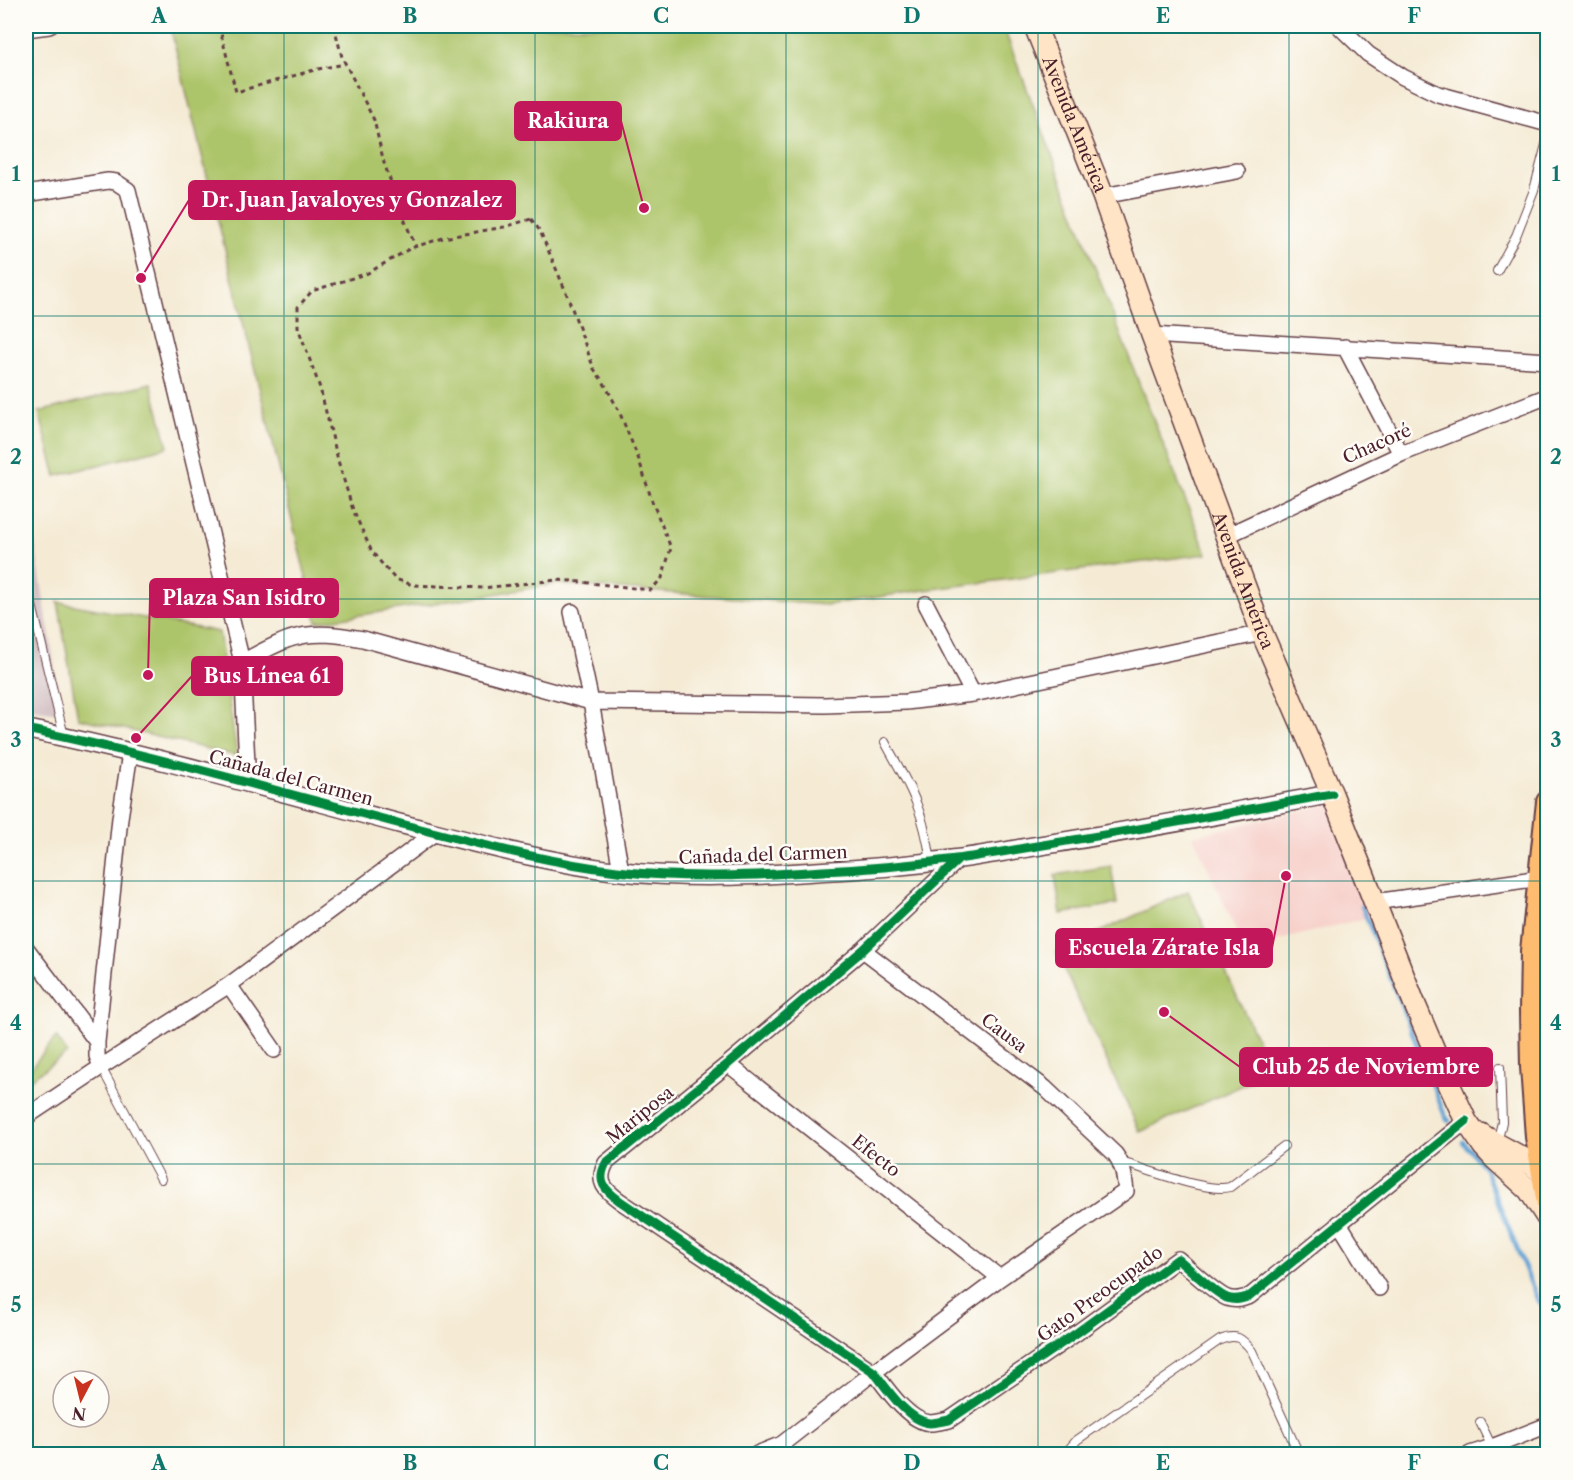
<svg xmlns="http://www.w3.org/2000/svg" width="1573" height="1480" font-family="'Libre Caslon Text',serif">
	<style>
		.built { fill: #f7d0ca }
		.industrial { fill: #d2bec2 }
		.green { fill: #adc56a; stroke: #7c724a; stroke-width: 1.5 }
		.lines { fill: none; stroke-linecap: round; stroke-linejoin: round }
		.stream { stroke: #62a3d5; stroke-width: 4.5 }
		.service-casing { stroke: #643e44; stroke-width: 10 }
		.minor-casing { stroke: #643e44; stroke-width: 18 }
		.tertiary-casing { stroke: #643e44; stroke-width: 21 }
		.secondary-casing { stroke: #643e44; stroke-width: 24 }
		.primary-casing { stroke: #643e44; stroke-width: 26 }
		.path { stroke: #643e44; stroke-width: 3; stroke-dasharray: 4.5 4.5; stroke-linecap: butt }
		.service { stroke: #fff; stroke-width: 8 }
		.minor { stroke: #fff; stroke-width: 15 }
		.tertiary { stroke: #fff; stroke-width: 18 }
		.secondary { stroke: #ffe4c6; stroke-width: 21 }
		.primary { stroke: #febc70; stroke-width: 22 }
		.cycleway-casing { stroke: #fdfcf7; stroke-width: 13 }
		.cycleway { stroke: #00873e; stroke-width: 9 }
		.grid { fill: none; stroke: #0f766e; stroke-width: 1.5; stroke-opacity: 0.55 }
		.labels { text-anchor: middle; stroke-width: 5; stroke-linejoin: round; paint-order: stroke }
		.street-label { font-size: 18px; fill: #4a1f2b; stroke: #fdfcf7 }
		.leader { fill: none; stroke: #c2185b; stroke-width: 2 }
		.callout-dot { fill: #c2185b; stroke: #fdfcf7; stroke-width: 2 }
		.callout { fill: #c2185b; stroke: #c2185b; stroke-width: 2 }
		.callout-label { font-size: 20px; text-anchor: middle; font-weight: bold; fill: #fff }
		.neatline { fill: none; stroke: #0f766e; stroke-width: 2 }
		.grid-label { font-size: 20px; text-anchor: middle; font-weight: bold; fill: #0f766e }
	</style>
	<rect width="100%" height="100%" fill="#fdfcf7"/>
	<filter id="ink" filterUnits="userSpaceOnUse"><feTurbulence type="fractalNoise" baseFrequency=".0167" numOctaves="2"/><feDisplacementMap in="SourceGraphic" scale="12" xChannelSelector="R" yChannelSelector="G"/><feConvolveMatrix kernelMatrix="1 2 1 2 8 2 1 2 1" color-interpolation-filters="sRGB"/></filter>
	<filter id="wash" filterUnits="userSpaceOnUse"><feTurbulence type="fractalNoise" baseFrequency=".008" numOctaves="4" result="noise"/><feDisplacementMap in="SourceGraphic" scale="24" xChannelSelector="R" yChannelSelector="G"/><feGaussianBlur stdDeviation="1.35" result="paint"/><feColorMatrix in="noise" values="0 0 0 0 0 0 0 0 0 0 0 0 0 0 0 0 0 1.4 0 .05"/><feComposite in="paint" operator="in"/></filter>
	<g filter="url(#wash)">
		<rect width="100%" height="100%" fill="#f5ebd5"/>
		<!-- built -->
		<path class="built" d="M1333,803L1377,915L1245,949L1193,836Z"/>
		<!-- industrial -->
		<path class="industrial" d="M26,487L62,713L26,709Z"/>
		<!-- green -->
		<path class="green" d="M170,26H1003L1142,391L1207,554L917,591L826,605L557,584L317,622Z
			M151,383L168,447L56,476L39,412Z
			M58,602L219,632L237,756L78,718Z
			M1111,866L1117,904L1061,914L1055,875Z
			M1188,891L1272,1072L1140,1132L1056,952Z
			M56,1037L67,1053L26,1082V1074Z"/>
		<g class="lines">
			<!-- stream -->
			<path class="stream" d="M1362,906L1445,1116L1449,1121
				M1463,1142L1484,1167L1538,1301L1548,1309"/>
		</g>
	</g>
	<g filter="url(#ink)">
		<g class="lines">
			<!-- service casing -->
			<g class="service-casing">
				<path id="service" d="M1497,271L1516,236L1534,190L1548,137
					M26,585L30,597L64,736
					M885,742C896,763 909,783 917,805C924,823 928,842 931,861
					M101,1067L161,1179
					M1497,1143L1502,1122L1500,1067
					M1121,1162C1147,1169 1206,1193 1230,1187L1284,1146
					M1480,1422L1492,1447
					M1066,1454L1069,1449L1077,1440L1220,1340C1236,1333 1242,1338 1252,1351L1299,1454"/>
			</g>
			<!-- minor casing -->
			<g class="minor-casing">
				<path id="minor" d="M1339,26L1368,54L1403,77L1438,94L1548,124
					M26,29L49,26
					M26,194L108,181L116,182L128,190L242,662L248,784
					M1103,196L1237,171
					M1152,335L1548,361
					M1345,347L1401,454
					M1226,536L1401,454L1548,396
					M926,604L973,694
					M572,612L591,702L621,871
					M242,662C256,655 278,642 293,638C316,631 341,635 363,639L591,702L825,705L906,702L973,694L1262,633
					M959,859L863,950L728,1064L606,1163C596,1182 605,1190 620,1201L874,1372C886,1388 908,1421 930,1423C936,1423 943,1421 949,1420L1078,1332L1178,1259C1190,1269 1213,1292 1227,1298C1235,1301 1242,1299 1250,1296L1466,1121
					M1375,902L1540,878
					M26,948L97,1042
					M229,985L274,1050
					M728,1064L1000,1278
					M101,1067L97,1056V1042L120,818L130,753
					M26,1117L101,1067L229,985L436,832
					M1339,1223L1379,1288
					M757,1454L782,1444L874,1372L1000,1278L1126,1191C1124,1177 1124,1166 1115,1154L1045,1088L863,950
					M1470,1454L1492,1447L1548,1425"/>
			</g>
			<!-- tertiary casing -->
			<g class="tertiary-casing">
				<path id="tertiary" d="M26,729C152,755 277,791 401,824C472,842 544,862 617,871C685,879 754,876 823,871C868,869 912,865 956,859C989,855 1022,848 1055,843C1148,828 1239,811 1332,794"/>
			</g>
			<!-- secondary casing -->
			<g class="secondary-casing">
				<g id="secondary">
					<path id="s1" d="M1035,26L1103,196L1152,335L1262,633L1332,794L1415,1005L1443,1071L1466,1121L1484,1147L1495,1159L1529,1190L1548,1219"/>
					<path d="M1481,1134C1501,1149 1526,1155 1543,1175"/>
				</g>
			</g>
			<!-- primary casing -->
			<g class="primary-casing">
				<path id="primary" d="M1548,802L1532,951L1531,1011L1532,1067L1537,1137L1548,1204"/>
			</g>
			<!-- path -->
			<path class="path" d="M219,26L236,92L318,69L345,64
				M334,26L342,57L374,120L384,163L406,224L416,247
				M531,219L540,231L566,292L594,369L604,383L619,411L639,460L652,501L671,548L662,578L651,590L572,581L557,580L483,588L413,585L395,579L372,552L353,510L339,464L320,388L298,327V307L312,291L368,273L411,248L443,238L504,227Z"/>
			<!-- service -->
			<use href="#service" class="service"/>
			<!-- minor -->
			<use href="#minor" class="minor"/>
			<!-- tertiary -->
			<use href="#tertiary" class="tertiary"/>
			<!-- secondary -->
			<use href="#secondary" class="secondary"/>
			<!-- primary -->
			<use href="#primary" class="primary"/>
			<!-- cycleway casing -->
			<g class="cycleway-casing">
				<path id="cycleway" d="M26,729C152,755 277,791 401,824C472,842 544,862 617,871C685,879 754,876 823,871C868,869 912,865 956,859C989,855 1022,848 1055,843C1148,828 1239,811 1332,794
					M959,859L863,950L728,1064L606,1163C596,1182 605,1190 620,1201L874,1372C886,1388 908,1421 930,1423C936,1423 943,1421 949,1420L1078,1332L1178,1259C1190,1269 1213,1292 1227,1298C1235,1301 1242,1299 1250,1296L1466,1121"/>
			</g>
			<!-- cycleway -->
			<use href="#cycleway" class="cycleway"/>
		</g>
	</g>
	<!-- grid -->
	<path class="grid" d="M284,26V1454M535,26V1454M786,26V1454M1038,26V1454M1289,26V1454M26,316H1548M26,599H1548M26,881H1548M26,1164H1548"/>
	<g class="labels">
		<!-- street labels -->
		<g class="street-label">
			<text dy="6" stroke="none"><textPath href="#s1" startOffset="106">Avenida América</textPath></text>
			<text transform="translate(1377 444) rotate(-24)" y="6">Chacoré</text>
			<text dy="6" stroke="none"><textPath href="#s1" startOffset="592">Avenida América</textPath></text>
			<text transform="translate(291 778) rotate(15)" y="6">Cañada del Carmen</text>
			<text transform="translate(763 855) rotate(-2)" y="6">Cañada del Carmen</text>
			<text transform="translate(1004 1033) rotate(37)" y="6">Causa</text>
			<text transform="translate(640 1115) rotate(-39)" y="6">Mariposa</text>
			<text transform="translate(876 1156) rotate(38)" y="6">Efecto</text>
			<text transform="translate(1100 1294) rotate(-36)" y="6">Gato Preocupado</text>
		</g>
	</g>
	<!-- callouts -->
	<path class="leader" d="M644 208L621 121M141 278L189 200M148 675L150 598M136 738L192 676M1286 876L1272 948M1164 1012L1240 1067"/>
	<g class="callout-dot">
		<circle cx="644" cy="208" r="6"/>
		<circle cx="141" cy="278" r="6"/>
		<circle cx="148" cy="675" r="6"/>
		<circle cx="136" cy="738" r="6"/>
		<circle cx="1286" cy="876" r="6"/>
		<circle cx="1164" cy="1012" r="6"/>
	</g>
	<g class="callout">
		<rect x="515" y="102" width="106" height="38" rx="6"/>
		<rect x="189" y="181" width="326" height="38" rx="6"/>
		<rect x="150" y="579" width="188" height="38" rx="6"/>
		<rect x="192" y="657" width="150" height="38" rx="6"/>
		<rect x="1056" y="929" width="216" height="38" rx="6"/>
		<rect x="1240" y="1048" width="252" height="38" rx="6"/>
	</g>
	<g class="callout-label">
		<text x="568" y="128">Rakiura</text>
		<text x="352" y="207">Dr. Juan Javaloyes y Gonzalez</text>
		<text x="244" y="605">Plaza San Isidro</text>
		<text x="267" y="683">Bus Línea 61</text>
		<text x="1164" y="955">Escuela Zárate Isla</text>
		<text x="1366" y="1074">Club 25 de Noviembre</text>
	</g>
	<!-- margin -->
	<rect width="1573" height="1480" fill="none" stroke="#fdfcf7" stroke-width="66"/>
	<!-- north arrow -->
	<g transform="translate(81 1399) rotate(187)"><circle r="28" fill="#fdfcf7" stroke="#b5a4a5" stroke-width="1.5"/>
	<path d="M0-4.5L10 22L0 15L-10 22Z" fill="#c8321e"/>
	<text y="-9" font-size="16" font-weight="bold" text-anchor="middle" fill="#4a1f2b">N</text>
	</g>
	<rect x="33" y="33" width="1507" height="1414" class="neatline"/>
	<g class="grid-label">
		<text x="159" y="23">A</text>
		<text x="410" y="23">B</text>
		<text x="661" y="23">C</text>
		<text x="912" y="23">D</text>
		<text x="1163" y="23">E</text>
		<text x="1414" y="23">F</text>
		<text x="16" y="181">1</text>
		<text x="1556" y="181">1</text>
		<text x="16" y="464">2</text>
		<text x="1556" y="464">2</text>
		<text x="16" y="747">3</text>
		<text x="1556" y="747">3</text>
		<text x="16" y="1030">4</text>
		<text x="1556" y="1030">4</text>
		<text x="16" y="1312">5</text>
		<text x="1556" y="1312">5</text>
		<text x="159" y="1470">A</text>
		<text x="410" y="1470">B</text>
		<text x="661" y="1470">C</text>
		<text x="912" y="1470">D</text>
		<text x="1163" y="1470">E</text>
		<text x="1414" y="1470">F</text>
	</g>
</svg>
